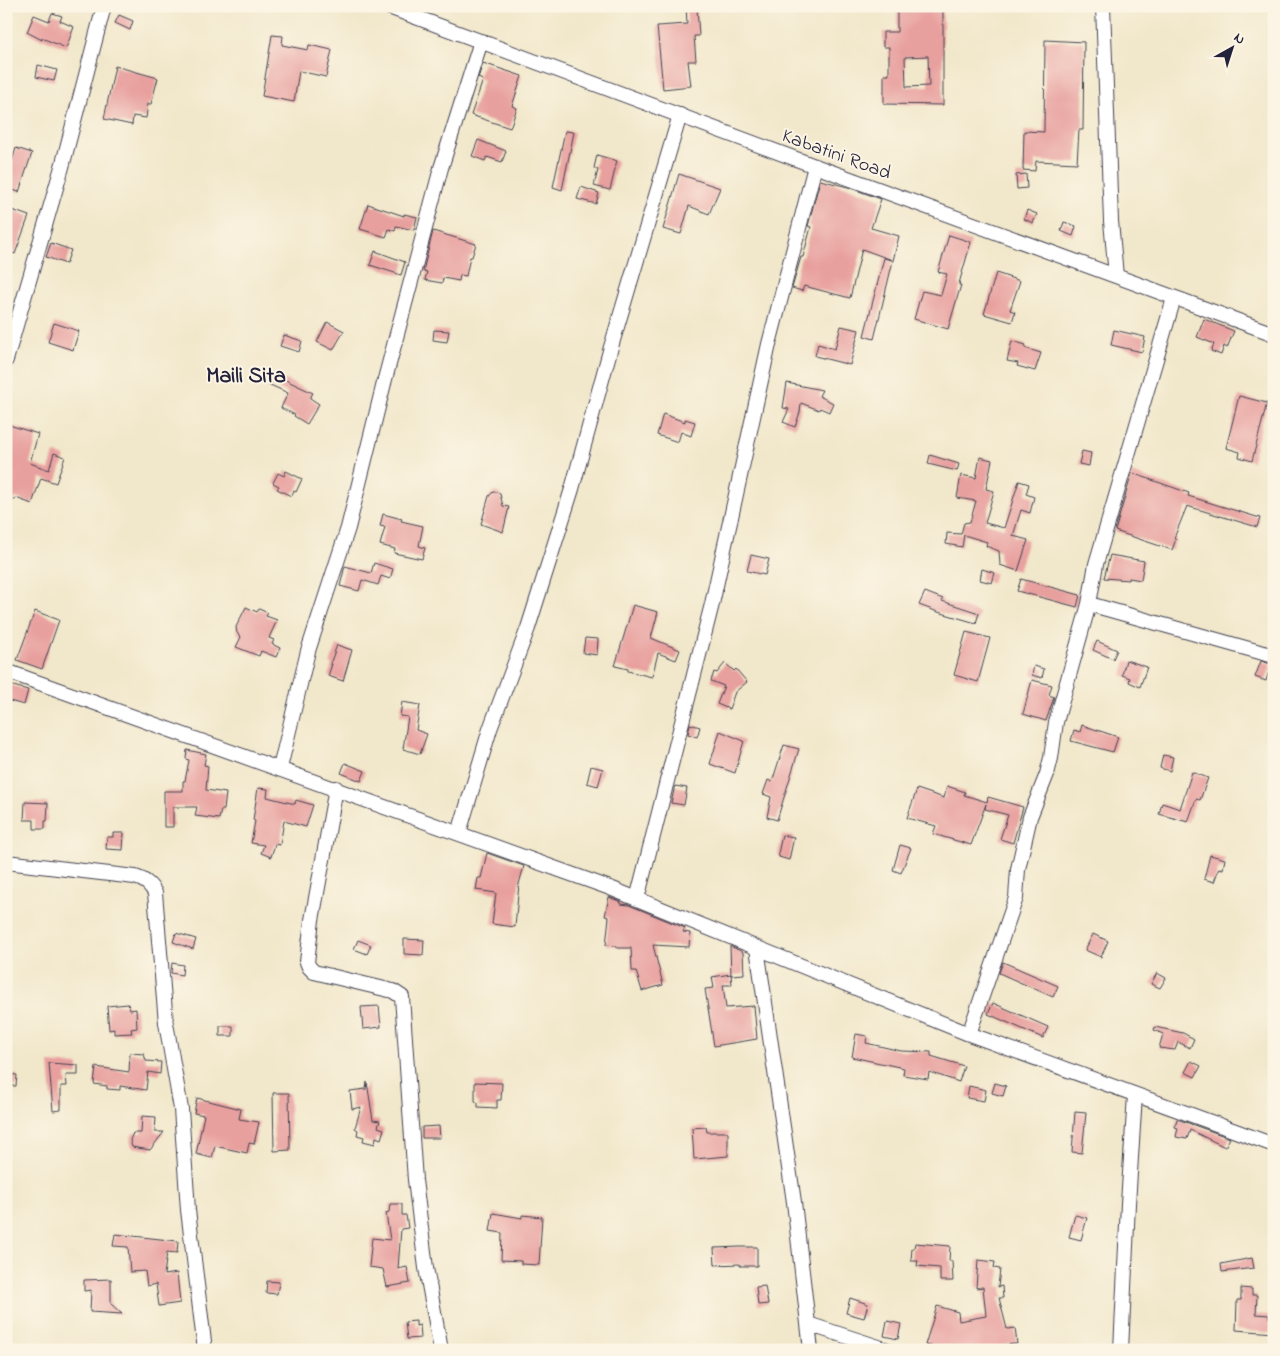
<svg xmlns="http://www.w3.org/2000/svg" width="1280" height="1356" font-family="'Indie Flower',sans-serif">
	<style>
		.building { fill: #e8a09f; fill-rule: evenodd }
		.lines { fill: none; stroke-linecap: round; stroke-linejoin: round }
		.street-casing { stroke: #414050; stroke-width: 16 }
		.street { stroke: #fff; stroke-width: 14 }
		.labels { text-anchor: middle; stroke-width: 4; stroke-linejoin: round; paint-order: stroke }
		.street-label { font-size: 20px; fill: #22223b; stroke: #fcf5e5 }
		.quarter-label { font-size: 22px; font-weight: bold; fill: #22223b; stroke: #fcf5e5 }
	</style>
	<rect width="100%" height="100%" fill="#fcf5e5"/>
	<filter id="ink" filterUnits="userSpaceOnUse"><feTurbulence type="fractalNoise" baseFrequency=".02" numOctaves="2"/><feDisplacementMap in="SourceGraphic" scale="10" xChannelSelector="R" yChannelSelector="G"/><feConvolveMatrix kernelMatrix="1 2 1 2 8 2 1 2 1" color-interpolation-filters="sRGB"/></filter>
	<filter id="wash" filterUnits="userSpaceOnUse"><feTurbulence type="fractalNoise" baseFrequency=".0096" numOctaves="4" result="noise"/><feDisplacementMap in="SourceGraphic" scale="20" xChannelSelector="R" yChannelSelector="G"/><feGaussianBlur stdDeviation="1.12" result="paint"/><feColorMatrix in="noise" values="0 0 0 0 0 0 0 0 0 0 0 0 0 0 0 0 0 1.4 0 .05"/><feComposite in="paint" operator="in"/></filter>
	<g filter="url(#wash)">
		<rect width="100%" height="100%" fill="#f1e7ca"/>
		<g id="blocks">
			<!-- building -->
			<path class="building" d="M686,6H697V8L699,36H694L696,61H688L691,86L663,89L657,26L687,24Z
				M897,9H943V105L884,104V75H889V47H883V32H897ZM928,56L929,86L906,87L905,57Z
				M52,13L62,16L60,21L74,27L66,48L42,38V40L27,32L34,15L49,21Z
				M119,15L133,21L130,30L115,23Z
				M272,35L283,36L282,45L308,50L309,45L332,50L326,77L299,71L294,102L262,96Z
				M1045,40L1084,42L1083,130H1079L1077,163L1036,161L1035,171L1023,170L1024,131L1044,132Z
				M483,63L522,76L512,106L517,108L510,128L471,115L483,80L478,78Z
				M38,65L57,70L54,81L36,77Z
				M115,66L158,78L151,104H148L146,118L133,116L132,125L104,119Z
				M565,131L574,132L562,190L553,187Z
				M478,140L506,151L502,162L487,157L485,161L472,156Z
				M16,148L32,153L19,192L6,188V180Z
				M597,155L617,161L610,190L594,186L598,170L594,168Z
				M679,174L720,188L709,214L689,206L681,234L663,229Z
				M1026,174L1027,188L1017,189L1016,175Z
				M820,180L848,187L881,199L871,228L899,236L874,339L864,336L884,258L892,260L862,249L850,298L804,286L802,291L792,288L801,257H803L811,227L808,226Z
				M581,187L599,193L596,204L577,199Z
				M368,204L404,216V214L417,217L414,230L396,226L395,231L389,229L386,237L360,229Z
				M6,208L29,216L15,254L6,251Z
				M1027,210L1037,214L1033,223L1024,219Z
				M1064,222L1076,226L1073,236L1061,231Z
				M433,231L476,244L472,257H470L466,276L460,275L459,281L443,278L442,283L425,280L427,272L423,271Z
				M949,235L971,242L960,280L959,285H961L948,329L914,319L922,291L941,295L947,274L938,272Z
				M51,243L71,250L66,264L46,257Z
				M375,251L405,262L401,275L370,265Z
				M996,273L1020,281L1010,310L1015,312L1012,322L984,314Z
				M1204,319L1234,331L1227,348L1224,346L1221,355L1211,351L1214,344L1197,337Z
				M327,322L344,331L333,350L317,342Z
				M54,323L79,331L73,350L48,342Z
				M841,326L859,330L850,365L815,356L818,344L835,349Z
				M434,330L449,331L447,342L433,340Z
				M1114,330L1145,337L1142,352L1111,345Z
				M284,335L302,341L299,352L280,346Z
				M1012,341L1026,345L1025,348L1041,353L1035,371L1017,366L1018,363L1007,361Z
				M273,374L313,393L310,398L319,404L307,424L294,416L295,415L281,408L288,393L268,384Z
				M787,383L822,390L819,396L833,403L829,412L820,408L819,410L801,403L800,412L795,427L783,422L789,409L783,408Z
				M1239,396L1267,403L1252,461L1239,457L1240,452L1226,448Z
				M663,414L685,422V419L695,422L691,436L681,432L678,442L657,435Z
				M6,424L38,434L30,463L49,470L54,453L65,457L56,483L41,478L32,504L16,498L15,500L6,498Z
				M1082,451L1091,453L1089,466L1079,464Z
				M930,455L959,464L957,471L928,464Z
				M980,457L992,460L986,489L994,491L985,523L1004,528L1019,481L1029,484L1026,494L1034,497L1030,513L1021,510L1013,536L1028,540L1018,571L1000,565L999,551L986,546L987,542L964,535L962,547L946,544L947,533L961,534L964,523L970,522L976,501L957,498L961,475L976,478Z
				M286,471L302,479L296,492L294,491L291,496L277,489L279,486L273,483L278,473L284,476Z
				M1132,473L1189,493L1188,496L1260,518L1257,527L1187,506L1174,538L1176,539L1172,550L1115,531Z
				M493,492H497L500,494L503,506L509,507L503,532L481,524L489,496Z
				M383,514L402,519L401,521L423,526L419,546L425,548L422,559L394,553L395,549L380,545L385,527L380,526Z
				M751,555L769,559L765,575L747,571Z
				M1110,555L1144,561L1141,580L1129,578V580L1104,578Z
				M374,563L393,569L390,579L381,576L378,585L362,580L359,591L340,586L345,566L371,573Z
				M982,569L995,573L992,583L980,580Z
				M1021,579L1080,595L1077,607L1017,591Z
				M925,592L943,599L942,601L979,613L976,623L938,612L919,605Z
				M633,605L658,612L651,638L680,650L676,660L658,653L652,677L628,671V669L615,666Z
				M246,607L257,612L259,609L268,613L266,616L277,620L269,638L274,640L272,644L280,648L276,657L261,651L259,656L236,647L241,637L237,633L236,627Z
				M35,611L59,620L42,669L17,660Z
				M966,632L990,638L978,682L954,675Z
				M585,638L598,639L597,655L583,653Z
				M1097,641L1117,650L1113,659L1093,650Z
				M337,645L352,650L343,681L328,676L332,664H330Z
				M1126,660L1147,667L1140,687L1129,682L1130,678L1122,675Z
				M1261,661L1271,664L1266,681L1255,677Z
				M725,663L734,671L736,669L747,682L735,692L729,709L717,704L724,686L711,681L714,672L717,673Z
				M1034,666L1044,669L1042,678L1032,675Z
				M1032,680L1052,685L1049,695L1054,697L1046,721L1023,714Z
				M6,684L28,690L24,705L6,700Z
				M402,702L420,705L416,730L427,734L420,754L403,749L408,717L400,716Z
				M690,724L700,727L697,737L688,734Z
				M1082,725L1118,737L1113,752L1071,741L1074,730L1080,732Z
				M720,731L744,741L735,773L710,764Z
				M784,745L799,749L777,820L767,817L771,797L763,794L768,780L772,782Z
				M187,750L206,754L204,765L208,766L206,790L226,793L224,810H221L219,819L195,816L197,807H173V827H164V791H183V781H185L189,760L186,759Z
				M1163,755L1173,757L1170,771L1160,768Z
				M345,763L365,771L361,781L341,773Z
				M591,766L603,769L598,786L587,783Z
				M1192,772L1208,778L1200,800L1196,799L1188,822L1159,814L1162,803L1180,809Z
				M675,786L687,788L684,805L671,803Z
				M947,786L965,792L964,795L987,802L988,797L1023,807L1013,843L1000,839L1008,815L985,809L986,804L971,845L933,834L936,826L907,818L917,789L944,798Z
				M258,788L268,789L267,797L295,804L296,800L313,805L306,827L284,821L280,845L275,844L271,857L261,853L264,845L251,843L255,821L253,820Z
				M25,802L48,803L47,821H45V829H34V820H24Z
				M113,833H124L123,850L106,849L107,837H113Z
				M782,835L794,837L789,860L779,857V855L778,854Z
				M900,845L911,848L901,873L893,870Z
				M487,853L524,866L519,884L515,927L492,924L496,893L476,890L478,878H481Z
				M1210,855L1225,859L1223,869L1219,868L1214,882L1204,879Z
				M609,897L621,902V904L629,905L685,928L683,932L690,933L689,947L653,945L663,985L642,991L636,971H632L631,948H617V946L606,945L609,917L605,916Z
				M176,933L196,939L193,949L173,942Z
				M1093,934L1108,941L1101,957L1085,950Z
				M404,939L424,940L423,955L404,954Z
				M358,940L371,945L367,954L354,949Z
				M730,946L743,952L744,974L731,975Z
				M1003,962L1058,986L1053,997L999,973Z
				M172,963L183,965L182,975L171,973Z
				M1157,973L1166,978L1160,988L1151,984Z
				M731,974L732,985H723L726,1008L754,1006L757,1039L714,1046L705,989L714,988L712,977Z
				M993,1003L1048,1027L1043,1038L988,1014Z
				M128,1004L130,1010L136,1009L137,1028L131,1029L132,1033L114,1034V1029L109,1030L107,1006Z
				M379,1006L381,1027L363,1029L361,1007Z
				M220,1026H233V1036H220Z
				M1155,1027L1183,1033L1194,1039L1190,1048L1178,1042L1175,1050L1159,1048L1163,1034L1154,1030Z
				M856,1034L867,1036L866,1043L901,1051L931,1052V1056L964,1066L959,1082L929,1072L928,1079L903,1075L904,1068L852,1057Z
				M130,1053L144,1054L146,1061L161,1062L160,1074L148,1072L146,1090L120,1086V1090L107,1089V1086L94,1084L96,1067L129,1072Z
				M1191,1061L1201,1066L1195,1077L1185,1072Z
				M49,1063L78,1065V1075H66L67,1086H61V1110L53,1111Z
				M6,1074L17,1075L16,1086H6Z
				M367,1082L373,1120L380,1121L378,1127L384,1129L381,1139L376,1137L375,1144L363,1141L364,1137L357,1135L358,1130L355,1128L361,1107L352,1109L350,1091L366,1089Z
				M475,1082L502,1083L501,1100H497V1108L478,1107V1103L475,1101Z
				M995,1083L1006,1086L1003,1096L992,1093Z
				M969,1086L986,1090L984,1101L967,1098Z
				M273,1093H289L290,1150L274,1151Z
				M197,1098L241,1109L239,1119L259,1122L254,1144L249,1143L247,1153L215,1146L212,1158L196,1154L204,1115L194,1113Z
				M1075,1112L1086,1113L1082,1153L1072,1152Z
				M142,1116L156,1117L155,1132H164L150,1150L132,1147L130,1140L133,1133H141Z
				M1177,1119L1230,1138L1225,1147L1190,1130L1187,1139L1176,1137L1178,1128L1175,1127Z
				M439,1126L440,1138H422V1127Z
				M706,1127L707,1132H728V1156L694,1159L692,1128Z
				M390,1204H402V1215H406L408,1228L401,1229L398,1269L407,1267L410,1283L387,1287L383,1269L369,1267L372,1238L390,1240L386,1213L389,1212Z
				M493,1213L522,1218V1215L542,1217L539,1265L521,1264V1261L501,1260L502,1233L490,1231Z
				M1075,1215L1087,1218L1081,1240L1069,1237Z
				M115,1234L178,1241L177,1253L167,1252L164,1275L177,1273L180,1303L159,1306L156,1284L147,1286L145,1271L130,1272L128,1247L113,1246Z
				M915,1243L950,1246L949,1261H952L953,1281H940V1268L917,1266L918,1261H911L912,1248H914Z
				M740,1247H757V1266H740V1264L715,1265L714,1248Z
				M1252,1258L1254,1268L1222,1272L1221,1264Z
				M978,1260L995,1262L994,1268L1000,1269L998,1287L1002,1286L1003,1298H999L1007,1329L1015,1328L1017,1344L1002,1345L1003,1350H940V1348L925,1345L937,1306L958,1312L959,1321L986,1316L983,1287L976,1288Z
				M111,1279V1304L122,1314L90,1312L91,1290L84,1291V1280Z
				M267,1281L279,1282L277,1294L266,1293Z
				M765,1286L768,1304L758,1305L756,1287Z
				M1241,1288L1252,1289V1295H1257L1256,1314L1269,1315V1318H1274V1333L1236,1330L1237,1300H1241Z
				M850,1298L868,1304L864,1318L846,1313Z
				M416,1321V1326L420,1325L421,1338L407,1339L405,1322Z
				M887,1321L901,1324L898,1339L884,1336Z"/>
		</g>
	</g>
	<g filter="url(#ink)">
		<use href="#blocks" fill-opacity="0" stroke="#414050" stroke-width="1"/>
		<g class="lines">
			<!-- street casing -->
			<g class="street-casing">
				<path id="street" d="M386,6L815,166L1274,334
					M1103,6L1111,221L1116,276
					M6,360L62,167L104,6
					M1089,604L1274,656
					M6,671L610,888L969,1034L1274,1145
					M280,768L308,651L348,528L384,383L441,168L481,41
					M336,788L312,920L307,962L309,967L314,972L393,991L402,997L415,1180L426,1268L441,1350
					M459,833L490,729L528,628L572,489L611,347L680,115
					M6,862L135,877C145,880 150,884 155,893L166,1023L181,1109L188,1210L205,1350
					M637,899L712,604L769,344L815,166
					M757,948L794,1202L811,1350
					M969,1034L1016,898L1018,869L1030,817L1047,774L1051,758L1056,722L1089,604L1096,564L1174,298
					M808,1324L888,1350
					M1121,1350L1128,1204L1135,1095"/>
			</g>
			<!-- street -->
			<use href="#street" class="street"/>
		</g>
	</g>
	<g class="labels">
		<!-- street labels -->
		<g class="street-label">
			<text transform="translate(837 153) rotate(20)" y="7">Kabatini Road</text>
		</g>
		<!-- quarter labels -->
		<g class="quarter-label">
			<text x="246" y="382">Maili Sita</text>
		</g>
	</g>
	<!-- margin -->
	<rect width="1280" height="1356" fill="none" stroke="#fcf5e5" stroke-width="25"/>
	<!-- north arrow -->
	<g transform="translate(1232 48) rotate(39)" stroke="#fcf5e5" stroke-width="4" paint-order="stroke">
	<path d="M0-4L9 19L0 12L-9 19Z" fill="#22223b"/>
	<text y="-8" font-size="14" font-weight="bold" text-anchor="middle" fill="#22223b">N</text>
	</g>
</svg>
